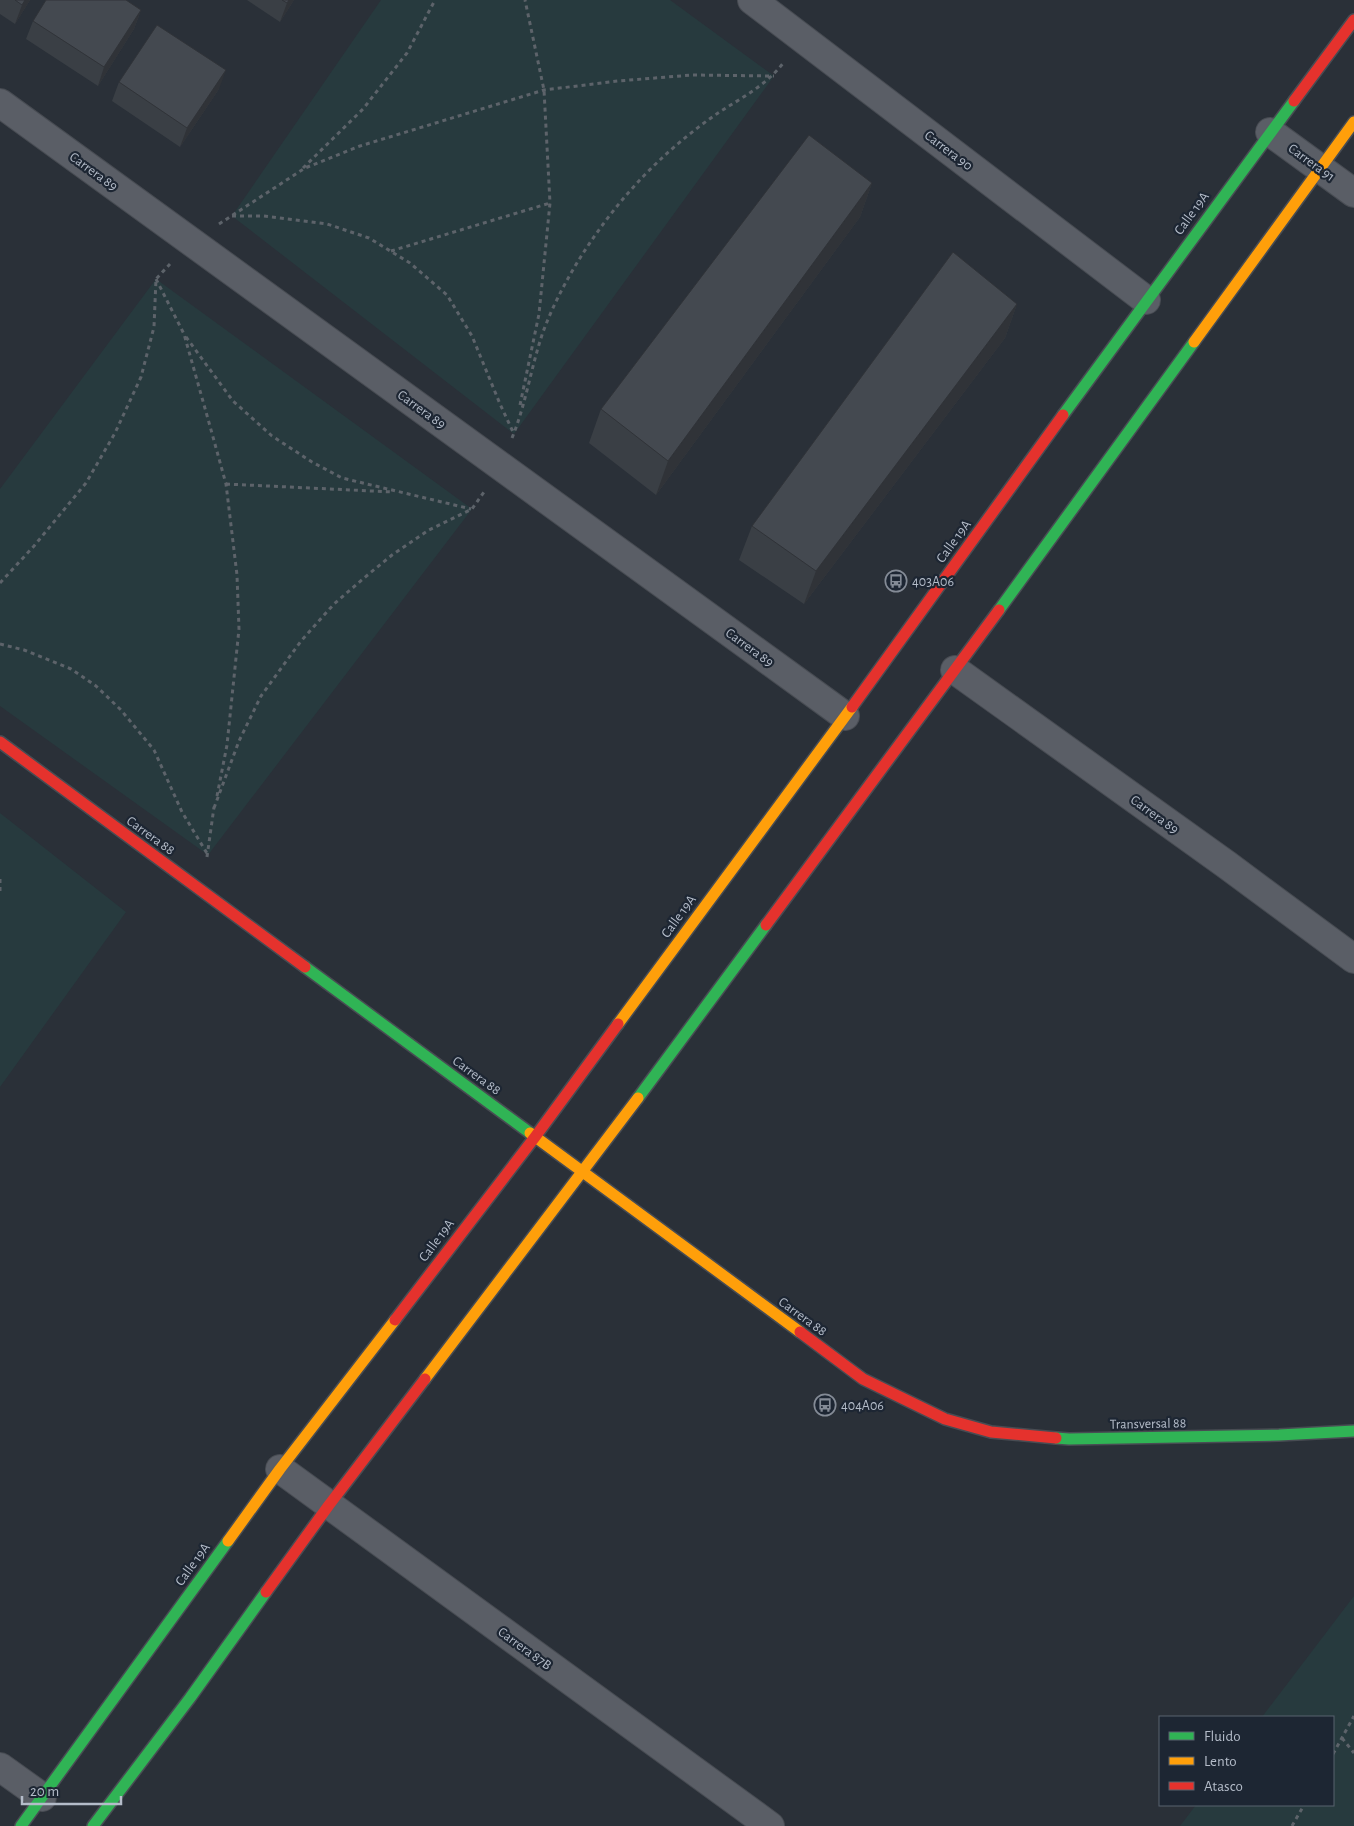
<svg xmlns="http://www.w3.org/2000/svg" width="1354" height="1826" font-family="'Alegreya Sans',sans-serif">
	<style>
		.green { fill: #273a3e }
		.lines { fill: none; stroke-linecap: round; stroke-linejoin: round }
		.street-casing { stroke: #484c53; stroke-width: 30 }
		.fast-casing { stroke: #484c53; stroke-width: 14 }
		.slow-casing { stroke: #484c53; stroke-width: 14 }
		.jam-casing { stroke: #484c53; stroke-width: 14 }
		.path { stroke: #5d636a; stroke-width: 3; stroke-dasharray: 4 4; stroke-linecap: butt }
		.street { stroke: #5a5e66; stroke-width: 28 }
		.fast { stroke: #30b455; stroke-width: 11 }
		.slow { stroke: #ff9f0a; stroke-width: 11 }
		.jam { stroke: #e5322d; stroke-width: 11 }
		.wall { fill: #3a3f45 }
		.shaded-wall { fill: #303338 }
		.building { fill: #444950; stroke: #303338 }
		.labels { text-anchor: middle; stroke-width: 4.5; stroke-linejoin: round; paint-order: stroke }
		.street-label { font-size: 14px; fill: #b4bcc9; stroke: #1d2633 }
		.poi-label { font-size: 14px; fill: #b4bcc9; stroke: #1d2633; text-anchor: start }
	</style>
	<rect width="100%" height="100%" fill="#2a3038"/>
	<!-- green -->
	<path class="green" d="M381,0H670L774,76L514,434L232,216Z
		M156,279L472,509L208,855L0,706V489Z
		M0,813L126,912L0,1087Z
		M1354,1596V1826H1180L1196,1805H1333V1717H1262Z"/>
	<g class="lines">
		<!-- street casing -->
		<g class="street-casing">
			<path id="street" d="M752,0L1146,300
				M0,103L845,716
				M1270,132L1354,193
				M955,670L1227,865L1354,959
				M280,1469L770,1826
				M0,1767L42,1797"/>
		</g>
		<!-- fast casing -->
		<g class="fast-casing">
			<path id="fast" d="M1063,415L1294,101
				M999,610L1194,342
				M305,967L530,1133
				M638,1098L766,925
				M1056,1438L1069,1439L1279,1435L1354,1431
				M21,1826L228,1541
				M93,1826L190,1698L266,1592"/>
		</g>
		<!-- slow casing -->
		<g class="slow-casing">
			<path id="slow" d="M1194,342L1354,122
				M618,1024L852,707
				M530,1133L800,1332
				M425,1379L638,1098
				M228,1541L280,1469L395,1320"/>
		</g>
		<!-- jam casing -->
		<g class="jam-casing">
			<path id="jam" d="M1294,101L1354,20
				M852,707L1063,415
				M0,742L305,967
				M766,925L999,610
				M395,1320L535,1137L618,1024
				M800,1332L863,1379L945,1419L991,1432L1056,1438
				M266,1592L329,1505L425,1379"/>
		</g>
		<!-- path -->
		<path class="path" d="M303,168L363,109L407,53L435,0
			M232,216H264L327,224L369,238L410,263L447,295L472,336L500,404L514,434
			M219,224L305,168L360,146L544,90L618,81L692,75L774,76
			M391,251L550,203
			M156,279L184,334L208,419L226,484L237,575L239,629L227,745L217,796
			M186,337L233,401L272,436L312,462L342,478L471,509
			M520,405L539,314L550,203L544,90L525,0
			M512,438C526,404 531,367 543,332C566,270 613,203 662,158C679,142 699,126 718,113C741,98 767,85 784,62
			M226,484L393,492
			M0,583L34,546L86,483L115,433L141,377L154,327L156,279L170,264
			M0,644L24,650L71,669L96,686L121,710L154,750L182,812L208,855
			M214,808L239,741L261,696L301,641L334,604L364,578L392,555L429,530L472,509L484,492
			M207,857L214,807
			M0,879V891
			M1342,1738L1354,1753
			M1333,1754L1354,1716
			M1292,1826L1304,1805"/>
		<!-- street -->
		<use href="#street" class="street"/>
		<!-- fast -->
		<use href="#fast" class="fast"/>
		<!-- slow -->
		<use href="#slow" class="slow"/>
		<!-- jam -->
		<use href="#jam" class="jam"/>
	</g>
	<!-- wall -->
	<path class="wall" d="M0,0H30L15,24L0,14Z
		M247,0H294L280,22Z
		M141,10L134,29L98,86L26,39L33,21Z
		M119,82L219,89L180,147L112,101Z
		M872,183L860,217L656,495L589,443L601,409Z
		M1017,304L1005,338L804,604L739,560L752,526Z"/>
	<!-- shaded-wall -->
	<path class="shaded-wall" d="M25,0H30L15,24L22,5Z
		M289,0H294L280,22L287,3Z
		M141,10L134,29L98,86L104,67Z
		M226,70L219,89L180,147L187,128Z
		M872,183L860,217L656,495L668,461Z
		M1017,304L1005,338L804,604L816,571Z"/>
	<!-- building -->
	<path class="building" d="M15,0H25L22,5Z
		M46,0H126L141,10L104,67L33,21Z
		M282,0H289L287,3Z
		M157,25L226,70L187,128L119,82Z
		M809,135L872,183L668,461L601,409Z
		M953,252L1017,304L816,571L752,526Z"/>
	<!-- icons -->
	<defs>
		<g id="bus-ring" transform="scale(1.125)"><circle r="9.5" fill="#1d2633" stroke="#848b96" stroke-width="1.5"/><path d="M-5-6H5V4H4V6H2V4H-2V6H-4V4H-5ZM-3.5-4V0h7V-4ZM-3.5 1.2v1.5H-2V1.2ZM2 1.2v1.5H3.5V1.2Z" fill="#848b96"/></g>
	</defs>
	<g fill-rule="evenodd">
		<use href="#bus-ring" x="896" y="581"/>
		<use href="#bus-ring" x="825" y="1405"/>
	</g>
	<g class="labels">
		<!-- street labels -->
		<g class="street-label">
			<text transform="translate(949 150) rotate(37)" y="5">Carrera 90</text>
			<text transform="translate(1312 162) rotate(36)" y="5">Carrera 91</text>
			<text transform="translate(94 171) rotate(36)" y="5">Carrera 89</text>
			<text transform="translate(1191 213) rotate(-54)" y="5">Calle 19A</text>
			<text transform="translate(422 409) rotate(36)" y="5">Carrera 89</text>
			<text transform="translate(953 541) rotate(-54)" y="5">Calle 19A</text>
			<text transform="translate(750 647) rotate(36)" y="5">Carrera 89</text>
			<text transform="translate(1155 814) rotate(36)" y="5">Carrera 89</text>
			<text transform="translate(151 835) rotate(36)" y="5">Carrera 88</text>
			<text transform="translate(678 916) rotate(-54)" y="5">Calle 19A</text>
			<text transform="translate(477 1075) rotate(36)" y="5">Carrera 88</text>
			<text transform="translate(436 1240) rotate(-53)" y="5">Calle 19A</text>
			<text transform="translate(803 1316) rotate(36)" y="5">Carrera 88</text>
			<text transform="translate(1148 1423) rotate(-1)" y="5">Transversal 88</text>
			<text transform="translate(192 1564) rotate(-54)" y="5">Calle 19A</text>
			<text transform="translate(525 1648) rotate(36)" y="5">Carrera 87B</text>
		</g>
		<!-- poi labels -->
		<g class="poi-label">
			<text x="912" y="586">403A06</text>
			<text x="841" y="1410">404A06</text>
		</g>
	</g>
	<!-- legend -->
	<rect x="1159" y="1716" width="175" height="90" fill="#1d2633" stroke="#59626f"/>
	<rect x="1169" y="1732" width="25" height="8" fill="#30b455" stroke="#59626f"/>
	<text x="1204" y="1741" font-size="15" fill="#b4bcc9">Fluido</text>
	<rect x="1169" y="1757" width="25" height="8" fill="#ff9f0a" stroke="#59626f"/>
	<text x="1204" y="1766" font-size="15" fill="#b4bcc9">Lento</text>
	<rect x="1169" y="1782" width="25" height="8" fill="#e5322d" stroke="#59626f"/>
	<text x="1204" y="1791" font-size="15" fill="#b4bcc9">Atasco</text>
	<!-- scale -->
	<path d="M22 1796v8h99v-8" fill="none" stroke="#b4bcc9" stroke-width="2.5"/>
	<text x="30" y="1796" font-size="15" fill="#b4bcc9" stroke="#1d2633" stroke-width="4" paint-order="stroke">20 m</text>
</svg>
